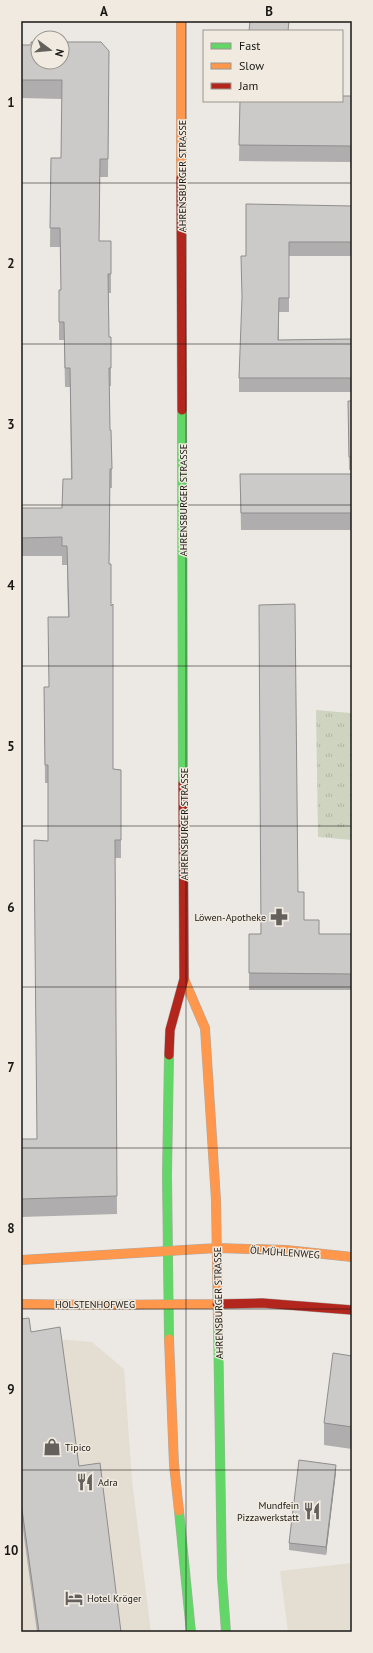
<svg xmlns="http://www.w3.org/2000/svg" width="373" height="1653" font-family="'PT Sans',sans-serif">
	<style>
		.built { fill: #e4ddd2 }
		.park { fill: url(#park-tufts) }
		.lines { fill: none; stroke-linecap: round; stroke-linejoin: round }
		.fast-casing { stroke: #acaaa6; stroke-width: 10 }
		.slow-casing { stroke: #acaaa6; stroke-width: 10 }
		.jam-casing { stroke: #acaaa6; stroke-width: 10 }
		.fast { stroke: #63d668; stroke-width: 9 }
		.slow { stroke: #ff974d; stroke-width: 9 }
		.jam { stroke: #b3261e; stroke-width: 9 }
		.wall { fill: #afadad }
		.shaded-wall { fill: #8f8d8d }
		.building { fill: #ccc9c9; stroke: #8f8d8d }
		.grid { fill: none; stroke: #1a1814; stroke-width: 1; stroke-opacity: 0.55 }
		.labels { text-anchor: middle; stroke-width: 3; stroke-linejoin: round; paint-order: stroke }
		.street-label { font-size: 10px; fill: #1a1814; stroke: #f0eae0 }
		.poi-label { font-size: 10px; fill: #1a1814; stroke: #f0eae0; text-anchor: start }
		.neatline { fill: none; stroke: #1a1814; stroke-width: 1.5 }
		.grid-label { font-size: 13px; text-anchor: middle; font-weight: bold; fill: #1a1814 }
	</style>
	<defs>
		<pattern id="park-tufts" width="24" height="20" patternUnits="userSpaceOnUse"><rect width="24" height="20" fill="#cfd4c1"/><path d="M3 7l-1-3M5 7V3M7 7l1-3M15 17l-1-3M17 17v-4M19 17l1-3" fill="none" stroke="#b1b5a5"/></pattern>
	</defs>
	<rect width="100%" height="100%" fill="#ece9e4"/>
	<!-- built -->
	<path class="built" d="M21,1336L92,1342L124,1369L132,1480L151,1632H21Z
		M352,1563V1632H288L280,1571Z"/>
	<!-- park -->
	<path class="park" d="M316,710L350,713L352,717V840L318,837Z"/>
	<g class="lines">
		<!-- fast casing -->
		<g class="fast-casing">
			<path id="fast" d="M182,410L183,783
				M218,1322L222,1577L226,1632
				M169,1339L167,1175L169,1055
				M179,1511L191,1632"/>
		</g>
		<!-- slow casing -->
		<g class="slow-casing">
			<path id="slow" d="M181,21V178
				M184,979L205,1028L216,1200L218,1322
				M21,1260L217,1248L286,1250L352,1257
				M21,1304L90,1305L217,1304
				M169,1339L174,1465L179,1511"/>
		</g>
		<!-- jam casing -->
		<g class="jam-casing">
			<path id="jam" d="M181,178L182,410
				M169,1055L170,1030L184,979L183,783
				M217,1304L262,1303L352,1310"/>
		</g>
		<!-- fast -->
		<use href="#fast" class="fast"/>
		<!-- slow -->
		<use href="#slow" class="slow"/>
		<!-- jam -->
		<use href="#jam" class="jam"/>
	</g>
	<!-- wall -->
	<path class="wall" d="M21,45L109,51L108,177H100L99,241H111V293H108L109,337H111V386H109L110,430L112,469V488H110L109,564L111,606L113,769L121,770V858H115L117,1214L21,1217V1139H37L48,841V783H45L44,687H49L68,617L67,565H62V556H21V508H62L71,479L70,387H65L64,340H59V290H61L60,247H50L51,158H61L62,99L21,98Z
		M352,96V184H351V162L239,161L240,101Z
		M352,206V256H289V312H279V340L352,339V392H239V378L246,256Z
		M348,401H352V470H349Z
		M240,474H352V530H241Z
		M298,892L304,920L319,934H352V990H249V934H260Z
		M21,1319L31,1332L79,1466L121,1632H37L21,1515Z
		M352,1356V1449L324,1445V1423Z
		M336,1472L326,1555L289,1550V1543Z"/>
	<!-- shaded-wall -->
	<path class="shaded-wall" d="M336,1465V1472L326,1555V1547Z"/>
	<!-- building -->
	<path class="building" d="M250,21H289L288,31H249Z
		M31,42H38V62H62V42H101L109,51L108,159H100L99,241H111V274H108L109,337H111V368H109L110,430H111L112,469H110L109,564H111V606L113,604V769L121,770V840H115L117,1196L21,1199V1139H37L34,840L48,841V765H45L44,687H49L48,617H69L67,546H62V537L21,538V508H62L63,479H72L70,368H65L64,322H59V290H61L60,228H50L51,158H61L62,80H21V45H31Z
		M342,96H352V168H351V146L239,145L240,101H342Z
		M246,204L352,206V242H289V298H279L278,340L352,339V378H239L242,297L241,256H246Z
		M348,401H352V457H349Z
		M240,474H352V513H241Z
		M295,604L298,892H304V920H319V934H352V974L249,973V934H261L259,605Z
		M29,1318L31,1332L60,1327L79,1466L100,1463L121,1632H39L21,1502V1319Z
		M333,1353L352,1356V1427L324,1423Z
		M299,1460L336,1465L326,1547L289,1543Z"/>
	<!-- grid -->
	<path class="grid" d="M186,21V1632M21,183H352M21,344H352M21,505H352M21,666H352M21,826H352M21,987H352M21,1148H352M21,1309H352M21,1470H352"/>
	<!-- icons -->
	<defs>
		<g id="pharmacy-bare" transform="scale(1.38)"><path d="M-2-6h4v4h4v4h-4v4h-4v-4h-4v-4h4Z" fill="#64615d" stroke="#f0eae0" stroke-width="2.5" paint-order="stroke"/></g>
		<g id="shop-bare" transform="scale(1.38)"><path d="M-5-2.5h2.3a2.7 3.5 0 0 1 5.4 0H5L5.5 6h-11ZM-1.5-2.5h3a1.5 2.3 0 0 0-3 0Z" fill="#64615d" stroke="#f0eae0" stroke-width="2.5" paint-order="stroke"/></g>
		<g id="restaurant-bare" transform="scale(1.38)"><path d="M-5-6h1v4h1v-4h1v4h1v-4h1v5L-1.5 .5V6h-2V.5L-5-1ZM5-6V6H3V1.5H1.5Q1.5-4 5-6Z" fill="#64615d" stroke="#f0eae0" stroke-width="2.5" paint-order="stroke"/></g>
		<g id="hotel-bare" transform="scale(1.38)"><path d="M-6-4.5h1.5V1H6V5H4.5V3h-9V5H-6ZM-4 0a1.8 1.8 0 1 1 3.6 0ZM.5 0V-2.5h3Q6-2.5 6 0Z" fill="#64615d" stroke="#f0eae0" stroke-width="2.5" paint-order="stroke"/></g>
	</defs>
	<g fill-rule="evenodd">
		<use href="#pharmacy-bare" x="279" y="917"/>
		<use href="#shop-bare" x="52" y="1447"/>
		<use href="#restaurant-bare" x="85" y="1482"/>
		<use href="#restaurant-bare" x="312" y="1511"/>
		<use href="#hotel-bare" x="74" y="1598"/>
	</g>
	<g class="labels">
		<!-- street labels -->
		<g class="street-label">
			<text transform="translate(182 176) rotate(-90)" y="4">AHRENSBURGER STRASSE</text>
			<text transform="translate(183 500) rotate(-90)" y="4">AHRENSBURGER STRASSE</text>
			<text transform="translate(184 824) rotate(-90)" y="4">AHRENSBURGER STRASSE</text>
			<text transform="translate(285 1252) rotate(4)" y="4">ÖLMÜHLENWEG</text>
			<text transform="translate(218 1303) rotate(-91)" y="4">AHRENSBURGER STRASSE</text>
			<text x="95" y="1308">HOLSTENHOFWEG</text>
		</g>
		<!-- poi labels -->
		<g class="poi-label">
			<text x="266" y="921" text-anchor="end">Löwen-Apotheke</text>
			<text x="65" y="1451">Tipico</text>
			<text x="98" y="1486">Adra</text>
			<text x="299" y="1509" text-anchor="end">Mundfein<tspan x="299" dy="12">Pizzawerkstatt</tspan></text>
			<text x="87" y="1602">Hotel Kröger</text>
		</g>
	</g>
	<!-- border -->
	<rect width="373" height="1653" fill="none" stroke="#f0eae0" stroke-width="44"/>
	<!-- legend -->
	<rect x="203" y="30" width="140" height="72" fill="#f0eae0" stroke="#9a968e"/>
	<rect x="211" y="43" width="20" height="6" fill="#63d668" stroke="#9a968e"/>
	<text x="239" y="50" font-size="12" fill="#1a1814">Fast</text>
	<rect x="211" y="63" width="20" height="6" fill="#ff974d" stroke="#9a968e"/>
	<text x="239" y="70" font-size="12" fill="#1a1814">Slow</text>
	<rect x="211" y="83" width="20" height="6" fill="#b3261e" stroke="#9a968e"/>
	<text x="239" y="90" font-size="12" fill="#1a1814">Jam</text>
	<!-- north arrow -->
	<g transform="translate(50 50) rotate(106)"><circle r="19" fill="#f0eae0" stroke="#9a968e"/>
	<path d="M0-3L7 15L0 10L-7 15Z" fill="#64615d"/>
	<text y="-6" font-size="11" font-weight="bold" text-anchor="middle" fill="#1a1814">N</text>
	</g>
	<rect x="22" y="22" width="329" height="1609" class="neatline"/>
	<g class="grid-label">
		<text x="104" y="16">A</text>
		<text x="269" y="16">B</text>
		<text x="11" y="107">1</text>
		<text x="11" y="268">2</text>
		<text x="11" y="429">3</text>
		<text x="11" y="590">4</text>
		<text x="11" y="751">5</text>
		<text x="11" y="912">6</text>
		<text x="11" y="1072">7</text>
		<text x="11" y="1233">8</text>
		<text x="11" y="1394">9</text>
		<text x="11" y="1555">10</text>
	</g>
</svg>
